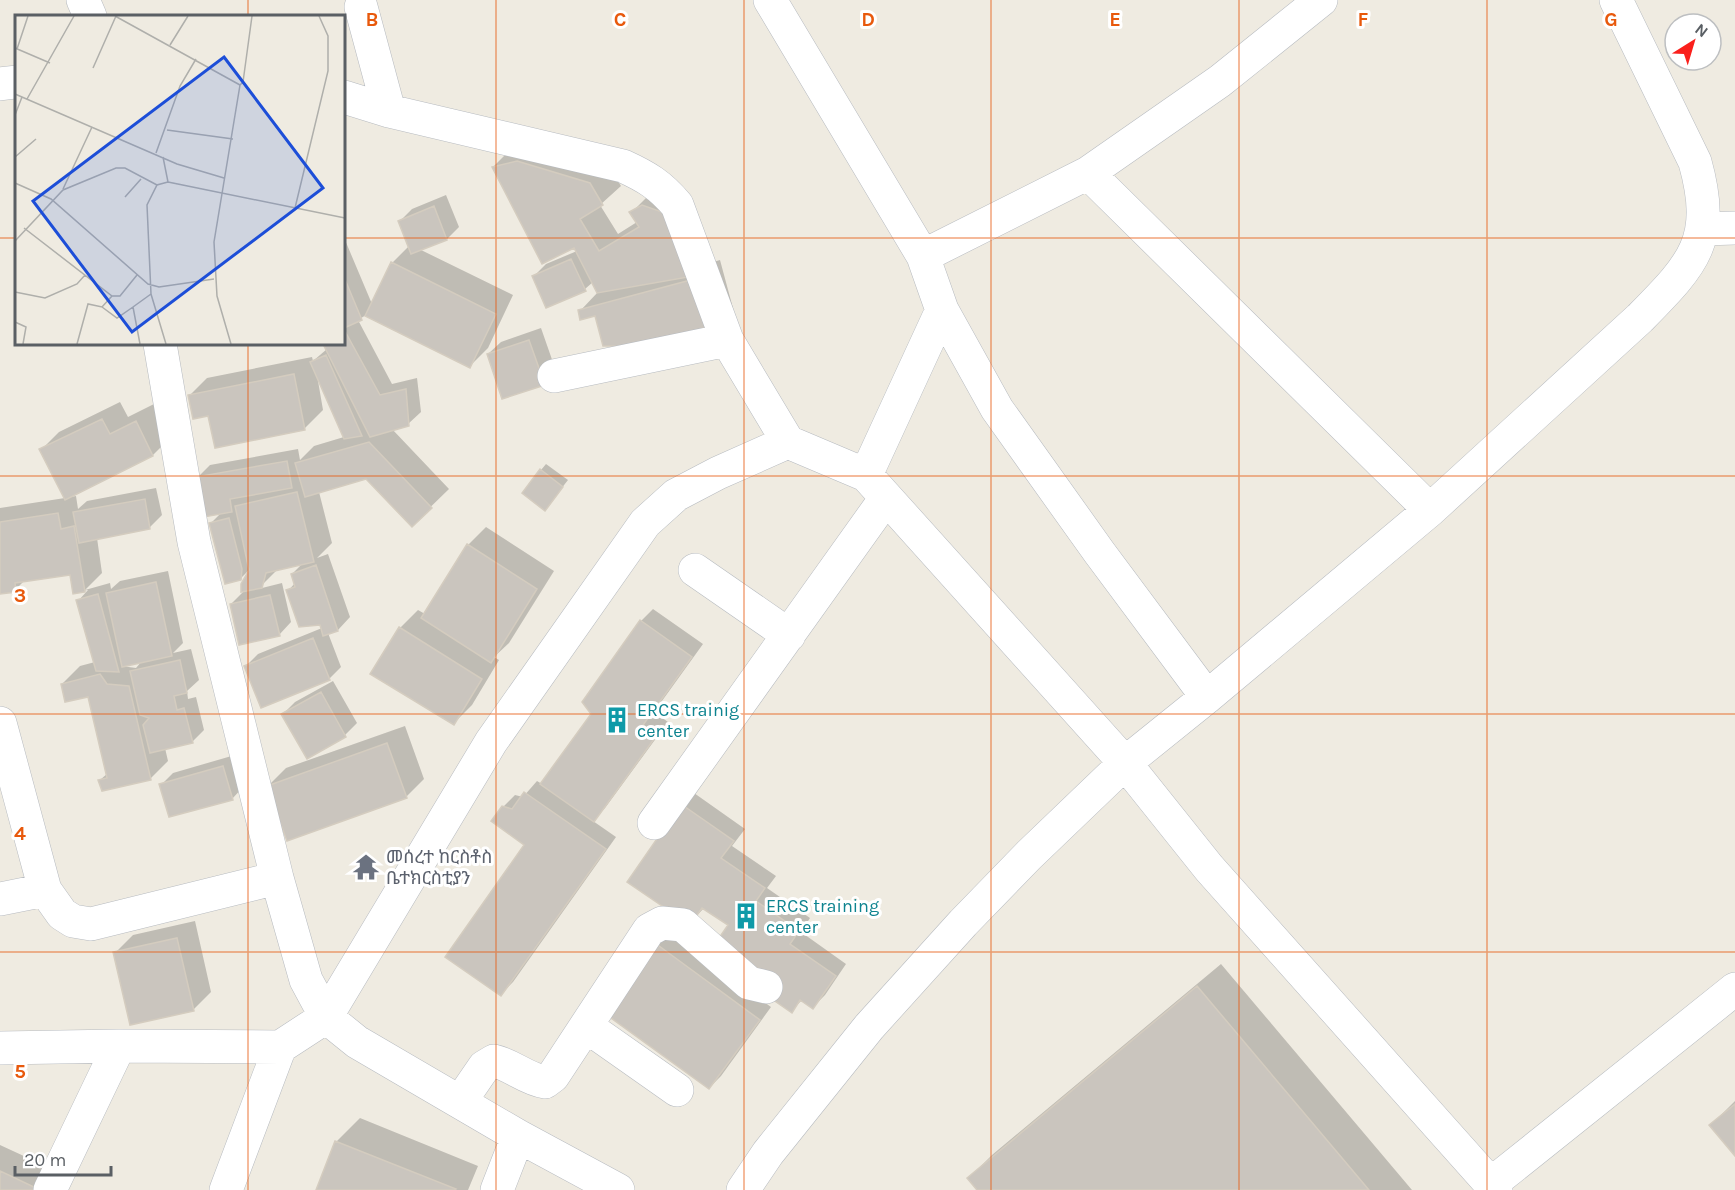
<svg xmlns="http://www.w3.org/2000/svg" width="1735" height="1190" font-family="Karla,'Noto Sans Ethiopic',sans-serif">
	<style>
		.shadow { fill: #0003; fill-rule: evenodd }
		.building { fill: #cac5be; stroke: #d4ccbf; stroke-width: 1.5 }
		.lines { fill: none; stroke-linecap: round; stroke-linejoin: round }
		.minor-casing { stroke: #b7bbc0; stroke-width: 34 }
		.minor { stroke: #fff; stroke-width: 33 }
		.grid { fill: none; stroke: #e8590c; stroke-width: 1.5; stroke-opacity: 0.55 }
		.labels { text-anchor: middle; stroke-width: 6; stroke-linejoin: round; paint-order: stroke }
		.culture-label { font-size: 18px; fill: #0d838f; stroke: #fff; text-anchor: start }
		.worship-label { font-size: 18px; fill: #5b616d; stroke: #fff; text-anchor: start }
		.inset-road { fill: none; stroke: #afafab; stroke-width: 1.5 }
		.view { fill: #1d4ed8; fill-opacity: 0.15; stroke: #1d4ed8; stroke-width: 3 }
		.inset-edge { fill: none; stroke: #5a5f64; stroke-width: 3 }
		.grid-label { font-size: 20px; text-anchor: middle; font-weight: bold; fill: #e8590c; stroke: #fff; stroke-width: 6; stroke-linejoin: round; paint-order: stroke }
	</style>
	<rect width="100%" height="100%" fill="#efebe1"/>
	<!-- shadow -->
	<path class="shadow" d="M511,149L608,165L621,186L600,205L618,234L637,222L631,213L649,195L703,265L720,260L734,312L716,330L580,311L598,292L593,282L585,289L534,276L546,264L577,251L493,167Z
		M446,195L459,227L447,239L419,249L513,295L488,348L470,366L366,315L358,320L392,384L417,378L421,412L408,424L392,429L449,489L412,525L367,478L319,492L332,543L317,558L328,554L350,617L338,630L328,633L341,667L329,679L246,666L258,654L322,628L321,624L288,591L295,583L292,574L303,563L278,569L258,589L282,583L291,622L279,635L231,604L246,589L252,567L240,579L211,523L222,512L198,477L210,465L298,449L300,460L314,446L344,437L317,375L323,410L305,428L216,446L209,414L189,396L207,378L312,357L313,361L327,349L325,344H344V241L345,240L372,304L392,263L410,245L400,221L412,209Z
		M541,328L556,371L544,383L488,354L501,342Z
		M120,402L128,417L154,404L171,437L153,455L70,497L76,496L78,509L87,501L156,488L162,515L150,527L97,538L102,573L85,590L110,583L111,589L120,581L168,571L183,643L173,653L191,649L199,680L187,691L188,699L196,697L204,730L192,742L165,748L168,761L150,779L100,780L108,773L89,695L62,684L80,666L95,662L78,601L88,590L74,592L71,573L25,580L15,590L0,583V508L65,498L41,450L59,432ZM142,661L136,668L121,666V665Z
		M546,464L568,480L550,503L541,470Z
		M486,527L554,571L509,643L494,657L499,660L472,705L454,723L400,628L418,610L425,614L468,545Z
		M653,609L703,644L654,712L668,722L605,808L593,821L616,837L513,982L501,994L526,845L503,807L515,795L523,797L537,781L542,784L593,714L641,621Z
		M333,681L357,723L345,735L283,714L295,702Z
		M405,726L424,779L406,797L268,786L286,768Z
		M235,755L244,786L232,799L161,785L173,773Z
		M694,793L745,829L732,846L776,876L767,888L810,918L801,932L846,964L825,995L813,1007L802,1000L791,1011L730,925L704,908L690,923L629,881Z
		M195,921L211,992L193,1010L115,953L133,935Z
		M668,932L771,1007L721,1076L709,1088L656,944Z
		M1221,964L1412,1190H979L969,1178L992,1155Z
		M1735,1101V1154L1711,1125Z
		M360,1118L478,1166L468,1190H317L336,1142Z
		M0,1145L52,1169L43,1190H0Z"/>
	<!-- building -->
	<path class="building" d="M517,161L590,183L603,205L580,219L599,251L639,227L629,212L642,205L665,213L694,276L597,293L574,248L542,264L492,167Z
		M434,206L447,240L411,254L398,221Z
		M571,259L586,291L546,308L532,276Z
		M391,262L496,314L470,368L365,316Z
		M344,277L362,320L344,328Z
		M702,277L717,331L621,346H603L595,316L580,320L578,310Z
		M346,333L380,395L406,389L409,426L370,437L323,344H344V334Z
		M529,340L545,385L502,399L487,354Z
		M326,355L362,436L344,439L310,362Z
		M294,374L305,430L215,448L208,416L193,419L188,395Z
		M102,419L110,434L136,421L153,456L65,500L39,449Z
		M369,442L432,508L412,527L366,479L305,497L295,463Z
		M287,461L292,488L230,499L232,512L204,517L196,477Z
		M540,469L563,487L545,511L522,493Z
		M297,492L314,562L266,573L262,588L241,592V584L249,570L235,506Z
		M145,499L150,529L79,543L73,512Z
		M58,513L61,529L74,526L85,592L73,594L70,575L15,583L16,592L0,594V522Z
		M229,518L242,569L241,580L225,584L209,523Z
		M467,544L537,589L491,663L421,618Z
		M316,565L338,631L323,636L320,625L299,627L286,590L295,587L291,574Z
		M156,582L172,656L122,667L106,593Z
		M98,594L119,672L96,671L76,600Z
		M270,595L280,636L239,645L230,604Z
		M640,620L692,657L643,725L657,735L594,822L540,784L591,714L582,702Z
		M399,627L482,679L454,725L370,674Z
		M313,638L330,680L261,708L244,666Z
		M180,660L187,693L174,696L177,710L184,708L193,743L150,753L143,725L149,718L140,715L130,671Z
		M100,674L107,684L129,686L151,780L102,791L98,780L107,778L88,697L65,702L61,684Z
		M321,692L346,737L307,759L281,714Z
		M387,743L407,798L287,841L267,786Z
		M223,766L233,800L169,817L159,784Z
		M524,792L606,849L501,996L445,957L524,845L491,821L502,806L512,809Z
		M681,804L734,841L721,858L765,888L756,901L799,931L790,944L836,976L813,1009L800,1000L792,1013L749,983L717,941L728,925L702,908L690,925L627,882Z
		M177,938L194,1011L130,1025L113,952Z
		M655,943L760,1020L709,1089L604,1013Z
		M1197,986L1369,1190H977L967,1178Z
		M1735,1104V1156L1709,1125Z
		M335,1141L456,1189L455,1190H316Z
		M0,1171L36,1188L34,1190H0Z"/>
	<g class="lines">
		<!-- minor casing -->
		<g class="minor-casing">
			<path id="minor" d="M83,0L90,16
				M770,0L923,256L942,310L997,409L1099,552L1207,697
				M361,7L389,111
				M0,84L16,82
				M344,97L389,111L623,166C647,177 660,185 677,205L727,340L788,442
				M1088,173L1430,510
				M1704,229L1735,228
				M923,256L1088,173L1220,81L1321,0
				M160,344L194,542L277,878L306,980L326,1017L357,1042L518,1136L618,1190
				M554,376L727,340
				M866,475L1125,763L1209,868L1496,1190
				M695,570L789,635
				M0,723L45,890L62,914L73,921L91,924L277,878
				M654,823L886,498
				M0,899L45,890
				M586,1026L677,1090
				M0,1048L119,1046
				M460,1102L484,1067L494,1061C512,1065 526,1079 545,1082L553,1076L649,930L662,923L683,925L749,983L766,987
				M1491,1184L1735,989
				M50,1190L119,1046L280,1047
				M226,1190L280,1047L326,1017L491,742L645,523L676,495L718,473L788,442L866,475L942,310
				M497,1190L518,1136
				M743,1190L768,1153L869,1027L963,923L1029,855L1125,763L1207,697L1430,510L1640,318C1693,264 1717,241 1695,162L1616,0"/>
		</g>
		<!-- minor -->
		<use href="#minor" class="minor"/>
	</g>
	<!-- grid -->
	<path class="grid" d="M248,0V16M496,0V1190M744,0V1190M991,0V1190M1239,0V1190M1487,0V1190M0,238H16M344,238H1735M248,344V1190M0,476H1735M0,714H1735M0,952H1735"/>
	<!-- icons -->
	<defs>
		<g id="building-bare" transform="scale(2.07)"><path d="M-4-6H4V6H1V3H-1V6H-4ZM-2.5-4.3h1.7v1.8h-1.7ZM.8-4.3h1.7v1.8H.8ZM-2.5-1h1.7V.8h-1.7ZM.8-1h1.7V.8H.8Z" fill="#0f9aa8" stroke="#fff" stroke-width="2.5" paint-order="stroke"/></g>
		<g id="temple-bare" transform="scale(2.07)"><path d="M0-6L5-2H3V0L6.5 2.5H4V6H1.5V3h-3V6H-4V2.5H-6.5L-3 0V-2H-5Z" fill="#6b7280" stroke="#fff" stroke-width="2.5" paint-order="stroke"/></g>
	</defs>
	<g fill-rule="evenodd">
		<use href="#building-bare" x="617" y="720"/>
		<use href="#temple-bare" x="366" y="867"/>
		<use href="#building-bare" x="746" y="916"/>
	</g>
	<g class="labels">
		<!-- culture labels -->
		<g class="culture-label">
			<text x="637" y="716">ERCS trainig<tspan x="637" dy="21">center</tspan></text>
			<text x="766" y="912">ERCS training<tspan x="766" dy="21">center</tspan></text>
		</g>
		<!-- worship labels -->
		<g class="worship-label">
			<text x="386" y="863">መሰረተ ከርስቶስ<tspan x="386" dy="21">ቤተክርስቲያን</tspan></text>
		</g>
	</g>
	<!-- overview -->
	<g transform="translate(15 15)">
		<rect width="330" height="330" fill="#efebe1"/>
		<path class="inset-road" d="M100,1L225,70L199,227L202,281L216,329M155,30L173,1M0,33L35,48M2,34L13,1M78,53L101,1M225,70L228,67L237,1M0,79L162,149L209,163M12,84L59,1M0,100L7,82M152,115L218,124M141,138L165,71L181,44M0,142L21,124M148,142L153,167L142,170L132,190L136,279L151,329M153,167L330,203M0,168L36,184L133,269L144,272L199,264M48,174L77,112M110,182L126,164M280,193L313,56V21L304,1M9,213L97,281H105L122,260M0,226L48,175L101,153H110L142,170M0,277L30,283L62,269L70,260M87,292L102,303L118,292M0,307L11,312L8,329M62,329L73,289L87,292L97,281M125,329L118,292L136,279"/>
		<path class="view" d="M209,42L308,173L117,317L18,186Z"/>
		<rect width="330" height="330" class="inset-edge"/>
	</g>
	<g class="grid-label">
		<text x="372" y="26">B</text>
		<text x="620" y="26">C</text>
		<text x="868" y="26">D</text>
		<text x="1115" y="26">E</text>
		<text x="1363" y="26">F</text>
		<text x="1611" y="26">G</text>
		<text x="20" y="602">3</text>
		<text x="20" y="840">4</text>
		<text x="20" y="1078">5</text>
	</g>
	<!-- north arrow -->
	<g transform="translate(1693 42) rotate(37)"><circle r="28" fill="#ffffff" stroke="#bdbfc1" stroke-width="1.5"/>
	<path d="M0-4.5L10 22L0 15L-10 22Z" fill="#fa201c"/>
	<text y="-9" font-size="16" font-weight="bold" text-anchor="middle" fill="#5a5f64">N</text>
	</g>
	<!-- scale -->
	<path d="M15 1166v9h96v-9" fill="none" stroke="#5a5f64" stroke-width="3"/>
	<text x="24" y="1166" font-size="18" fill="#5a5f64" stroke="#ffffff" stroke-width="4.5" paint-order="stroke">20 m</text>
</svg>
